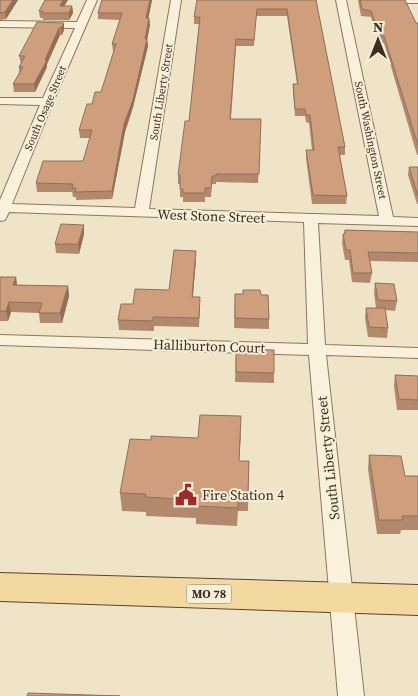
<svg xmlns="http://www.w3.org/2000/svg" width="418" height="696" font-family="'Source Serif 4',serif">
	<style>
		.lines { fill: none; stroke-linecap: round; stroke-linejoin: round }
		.minor-casing { stroke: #8d765c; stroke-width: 2 }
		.primary-casing { stroke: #5b4430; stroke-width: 2 }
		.minor { fill: #faf1dc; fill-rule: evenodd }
		.primary { fill: #f3d9a0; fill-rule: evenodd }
		.wall { fill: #b2896c }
		.shaded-wall { fill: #916f58 }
		.building { fill: #cf9f7d; stroke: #916f58 }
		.labels { text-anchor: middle; stroke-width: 4; stroke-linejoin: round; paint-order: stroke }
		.far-street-label { font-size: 11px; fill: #3d2e20; stroke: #f7eed8 }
		.shield { fill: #f7eed8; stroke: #756857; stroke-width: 1 }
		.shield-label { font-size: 12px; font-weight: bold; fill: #3d2e20 }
		.street-label { font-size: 14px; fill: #3d2e20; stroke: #f7eed8 }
		.poi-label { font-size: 14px; fill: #3d2e20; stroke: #f7eed8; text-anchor: start }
	</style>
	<rect width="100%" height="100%" fill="#f0e4c8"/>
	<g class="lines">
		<!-- minor casing -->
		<g class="minor-casing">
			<path id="minor" d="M87,0H97L53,102L12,204L135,208L171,0H181L149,209L379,216L336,0H346L393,217L418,218V226L318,223L325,345L418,348V358L326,355L364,696H338L309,355L0,345V335L308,344L304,222L9,212L5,220L0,221V200L40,105L0,104V98H43L75,28L0,27V21L77,22Z
				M384,0H418V3H389Z"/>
		</g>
		<!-- primary casing -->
		<g class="primary-casing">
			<path id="primary" d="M0,573L418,585V615L0,601Z"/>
		</g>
		<!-- minor -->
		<use href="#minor" class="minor"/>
		<!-- primary -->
		<use href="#primary" class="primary"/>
	</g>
	<!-- wall -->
	<path class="wall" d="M0,0H18L6,19L0,20Z
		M45,0H68L64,6H72L73,13L69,20H43V18H40L39,11Z
		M102,0H152L148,18H149L150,25L147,39L148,46L133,107L125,132L112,199L76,200V197H73L72,192H37L36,183L83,161L90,138H80L79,130L92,104L101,92L114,51H113L112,44L120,20L98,19V13Z
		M316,0L345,147V155H340L347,196L346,204H312L306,158V150H312L309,123L306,122L305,116H295L293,92V84H297L287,16H256L254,46H236L231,119H261L258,183L216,182V184H212L211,197H205V202H183V197H180V184H178V175L189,121L199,24H194V17Z
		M358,0H405L416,23H418V155H417L384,43H379L371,17L361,16Z
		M64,23V30L62,35H60L47,64V67L35,92H14L13,84L19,73V67L21,64L19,56Z
		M409,167H418V204H417L408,175Z
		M84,225V234L79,254L56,253L55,244Z
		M345,230L418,232V262L370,261L372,273L370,283L352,282L349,260H345L342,243L343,234H344Z
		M196,251L193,297L200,306L199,327L154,326V331L119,330L118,320L133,304L169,290Z
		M0,277H16L17,285L68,286L69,296L62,323H40L39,313L11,312L8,321H0Z
		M375,283L397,301L395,311L385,310L388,328L387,338L368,337L365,318L366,308H376L374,293Z
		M235,294L261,295L269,319V329L234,328Z
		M236,349L274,373V383L235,382Z
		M395,375L418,376V410H397L394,386Z
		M241,434L239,461H249L248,511H238L237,526L196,524V518L146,516V512L122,511L120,493L151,440L198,438Z
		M369,455L405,476H418V530H401L400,534H377L368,469Z"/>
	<!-- shaded-wall -->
	<path class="shaded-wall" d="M13,0H18L6,19L5,12Z
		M63,0H68L60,13V6Z
		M150,0H152L147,25L146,18Z
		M72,6L73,13L69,20V13Z
		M149,18L150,25L146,46L147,39L148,46L133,107L125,132L112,199V191L124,124L145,39Z
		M64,23V30L62,35L61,28Z
		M59,28L60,35L47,64V67L35,92L34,84Z
		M84,225V234L79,254L78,244Z
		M196,251V260L192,306V297Z
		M16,277L17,287L13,285Z
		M68,286L69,296L62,323L60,313Z
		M9,302L11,312L8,321L6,311Z"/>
	<!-- building -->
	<path class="building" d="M0,0H13L5,12L0,13Z
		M45,0H63L60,6H72L69,13H42L43,11H39Z
		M102,0H150L146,18H149L145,39H147L133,100L124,124L112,191L75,192L76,188H72L73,184L36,183L43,161H83L92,130H79L87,104H92L95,92H101L116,44H112L122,13H98Z
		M197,0H316L345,147H338L347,196L313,195L306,150H314L310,115H306L305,109H295L293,84H298L287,9H257L254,40L236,39L230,119H261L259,174H216V176H212L211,188H205V193H183V189H180V175H178L185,121H189L200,17H194Z
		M360,0H405L416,23H418V145L384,36H380L371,11L362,9Z
		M37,22L64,23L61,28H59L45,60H47L34,84H13L23,67H19L25,56H19Z
		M409,167H418V196Z
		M61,224L84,225L78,244H55Z
		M345,230L418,232V253L368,252L372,273H353L350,250H346L343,234H345Z
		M174,250L196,251L192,297H200L199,318L153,317V321L118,320L121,304H133L135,289L169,290Z
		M0,277H16L13,285L68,286L60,313H39L42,303L9,302L6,311H0Z
		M375,283L394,284L397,301L378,300Z
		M243,290H260L261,295H268L269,319L235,318V294H243Z
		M366,308H385L388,328L369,327Z
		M236,349L274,350V373L236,372Z
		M395,375L418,376V400L399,399Z
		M200,415L241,416L239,461H249L248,493L239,492L238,508L196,506V500L145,497L146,494L120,493L130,439L151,440V436L198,438Z
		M369,455L401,456L405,476H418V516H402L403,520H379Z
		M28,693L120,696H27Z"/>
	<!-- icons -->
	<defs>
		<g id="civic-bare" transform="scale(1.725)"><path d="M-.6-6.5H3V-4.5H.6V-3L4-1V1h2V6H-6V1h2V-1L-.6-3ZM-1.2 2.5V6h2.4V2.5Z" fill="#9e2a2b" stroke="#f7eed8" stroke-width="2.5" paint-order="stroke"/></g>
	</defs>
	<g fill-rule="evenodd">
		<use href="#civic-bare" x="186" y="495"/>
	</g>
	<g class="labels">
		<!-- far-street labels -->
		<g class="far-street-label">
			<text transform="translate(161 92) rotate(-81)" y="4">South Liberty Street</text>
			<text transform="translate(45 108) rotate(-67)" y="4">South Osage Street</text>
			<text transform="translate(371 140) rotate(78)" y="4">South Washington Street</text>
		</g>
		<!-- shield labels -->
		<rect class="shield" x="186.5" y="584.5" width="45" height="19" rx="4"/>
		<g class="shield-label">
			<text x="209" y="598">MO 78</text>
		</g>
		<!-- street labels -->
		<g class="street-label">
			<text transform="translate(211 216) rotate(2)" y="5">West Stone Street</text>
			<text transform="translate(209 346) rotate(2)" y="5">Halliburton Court</text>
			<text transform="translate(328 458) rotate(-96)" y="5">South Liberty Street</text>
		</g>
		<!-- poi labels -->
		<g class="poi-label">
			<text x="202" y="500">Fire Station 4</text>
		</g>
	</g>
	<!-- north arrow -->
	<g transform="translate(378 40)" stroke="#f7eed8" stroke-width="4" paint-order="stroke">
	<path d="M0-4L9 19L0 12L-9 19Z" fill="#3d2e20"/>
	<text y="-8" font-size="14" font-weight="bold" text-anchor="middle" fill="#3d2e20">N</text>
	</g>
</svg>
